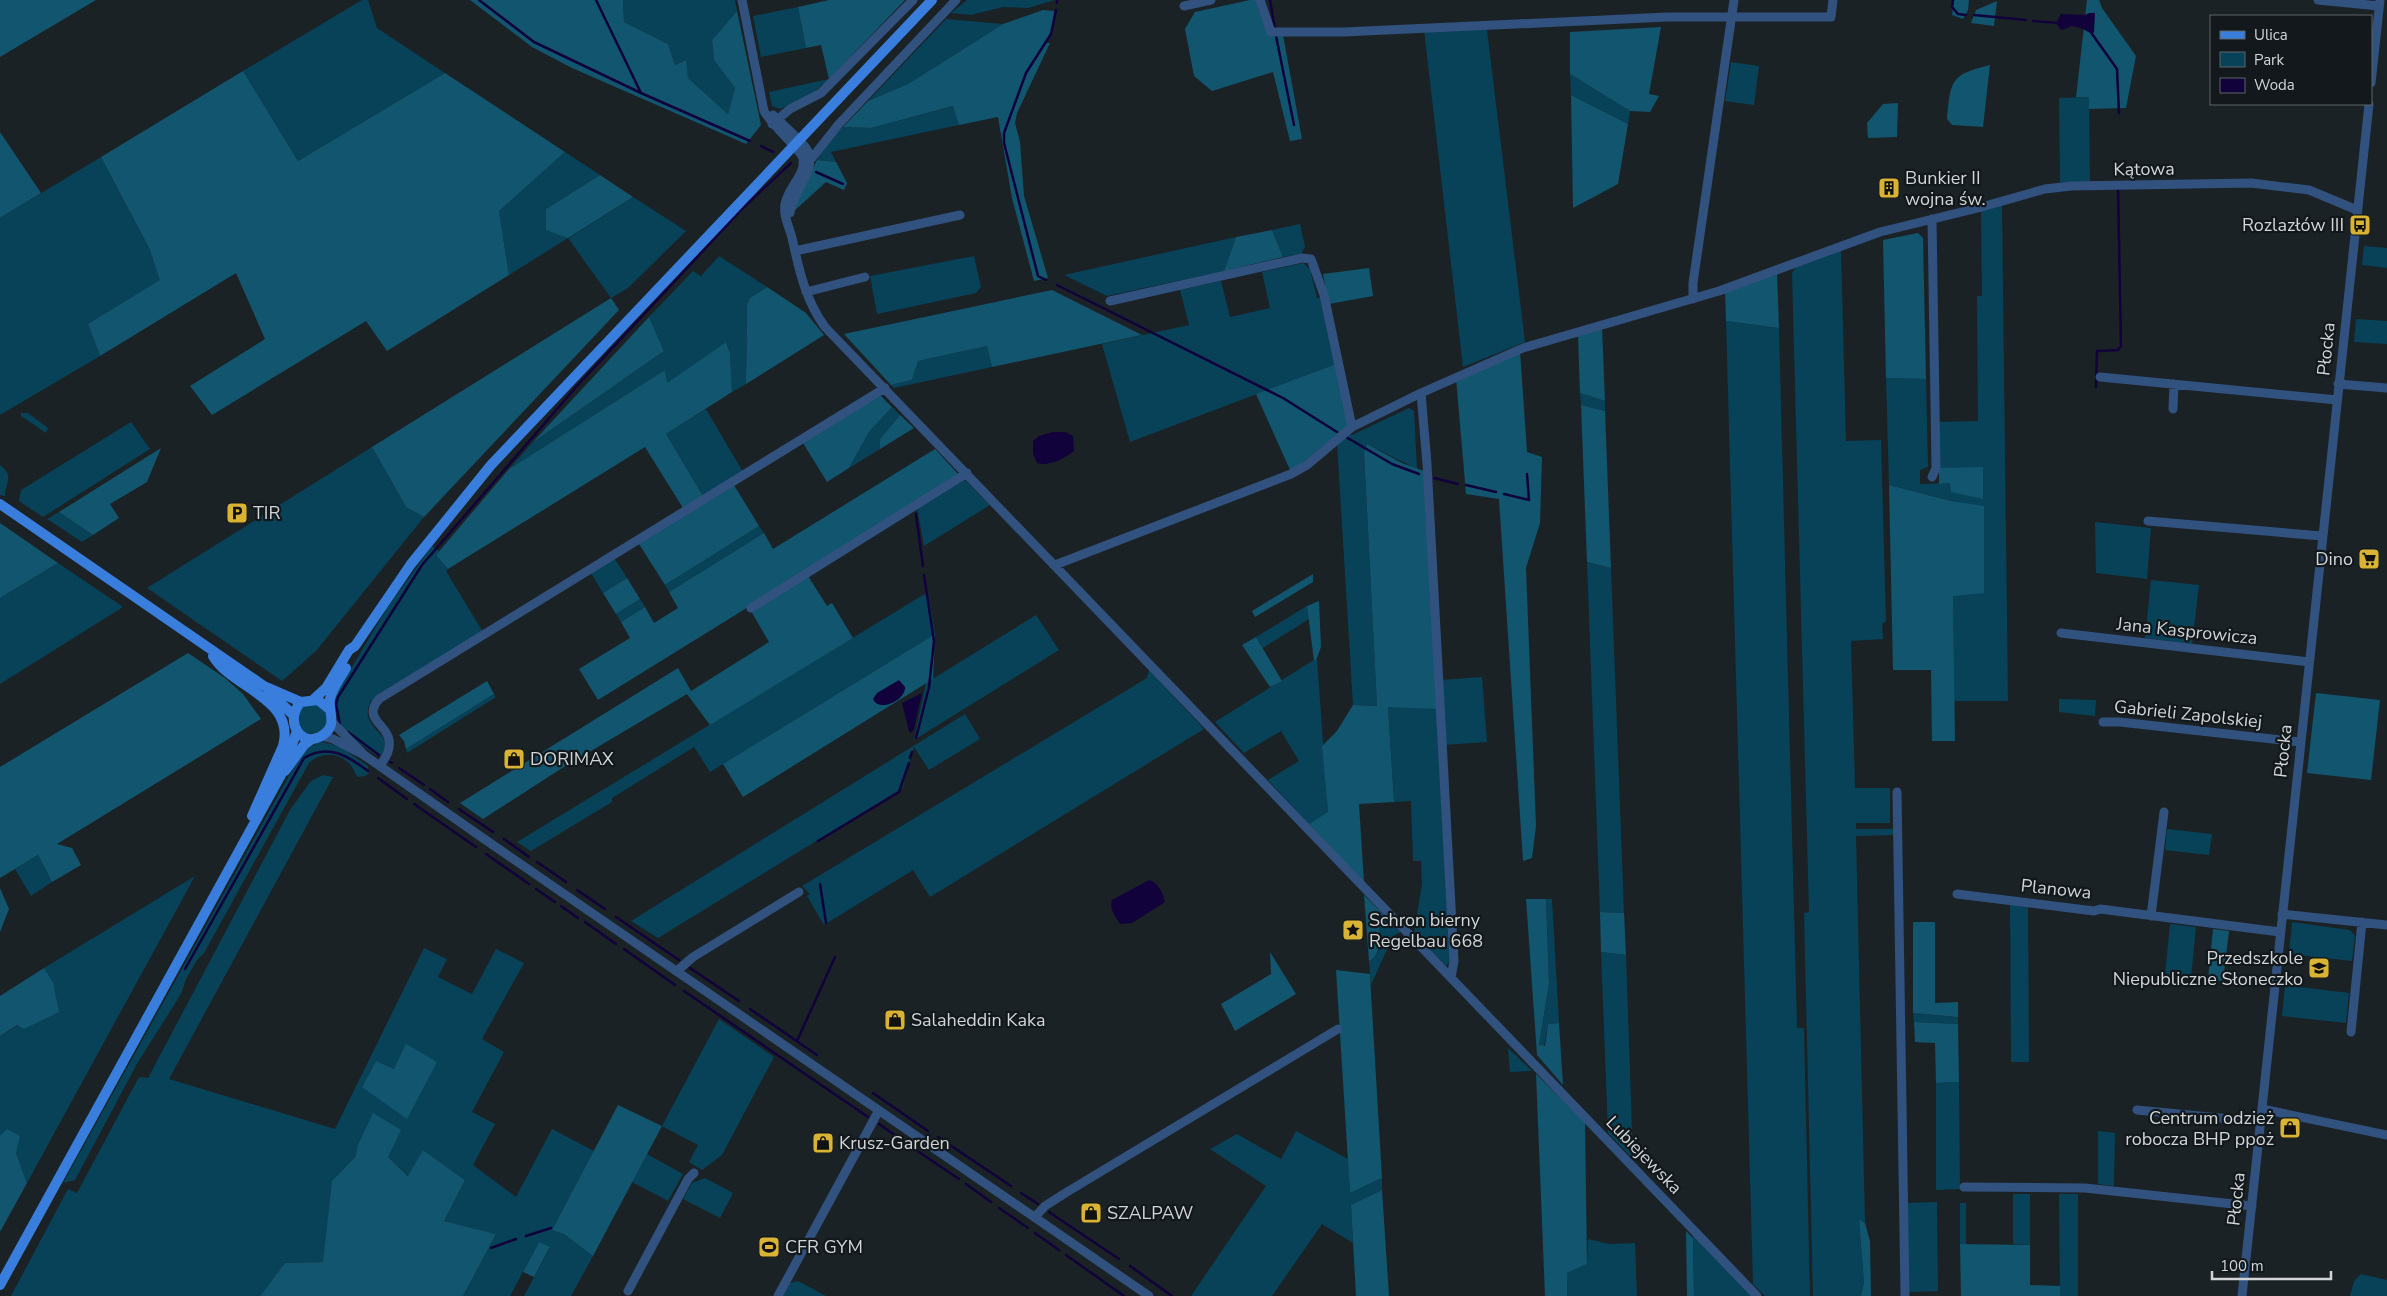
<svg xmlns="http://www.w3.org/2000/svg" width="2387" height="1296" font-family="'Nunito Sans',sans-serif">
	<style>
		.green { fill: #074258; fill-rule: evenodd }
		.forest { fill: #12556f }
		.water { fill: #11023c }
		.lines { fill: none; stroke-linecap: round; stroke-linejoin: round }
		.stream { stroke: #11023c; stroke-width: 2.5 }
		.minor { stroke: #31517e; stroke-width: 9 }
		.major { stroke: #397edc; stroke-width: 10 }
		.labels { text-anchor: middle; stroke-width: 4.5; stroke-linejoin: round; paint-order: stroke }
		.street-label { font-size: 18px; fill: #d1d5d7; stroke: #12181b }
		.poi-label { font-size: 18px; fill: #d1d5d7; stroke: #12181b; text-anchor: start }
	</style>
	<rect width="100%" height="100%" fill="#1b2225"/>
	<!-- green -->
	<path class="green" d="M362,0H368L377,28L445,73L298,161L243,71Z
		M623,0H735L737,11L712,40L714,60L735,88L728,114L688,78L685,60L675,65L668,44L624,22Z
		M967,0H1055L1028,8L1003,7L971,15L951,13Z
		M798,7L806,48L761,57L753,16Z
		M946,19L1003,24L908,84L868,101Z
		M1424,30H1487L1525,342L1463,367Z
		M1731,62L1759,66L1754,105L1725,101Z
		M1570,74L1630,111L1628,124L1571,95Z
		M829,79L812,94L780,109L772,106L769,92Z
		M2089,97L2090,182L2060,183L2059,98Z
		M954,106L959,125L831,152L836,162L817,160L834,134L843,127L871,128Z
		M565,152L600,175L546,209L569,238L633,197L686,231L628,288L611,298L568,238L509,275L499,211Z
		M101,157L150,250L161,280L88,324L100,356L0,415V218Z
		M2002,205L2008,701H1954L1953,595L1984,507L1951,501L1889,485L1886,378L1926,379L1928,467L1920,470V484L1950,483L1983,499L1939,468L1937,422L1978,421L1977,296H1982L1981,211Z
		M1300,224L1305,247L1301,254L1283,257L1272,230Z
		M1236,237L1224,271L1107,296L1064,275Z
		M2364,246L2387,248V268L2362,265Z
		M1841,250L1846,441L1881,440L1886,621L1882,624L1883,639L1851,641L1855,788H1890V823H1856V829H1894V835L1856,836L1865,1223L1859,1221L1864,1283L1861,1296H1813L1804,913L1809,912L1792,273L1797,265Z
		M719,256L767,287L750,298L747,304L746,384L732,392L730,353L726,342L666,384L665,370L509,469L532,443L664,351L649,317L693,271L701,276Z
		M974,256L981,287L976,293L877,314L870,276Z
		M1303,263L1310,269L1317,298L1324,297L1336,364L1130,442L1102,344L1189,325L1180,290L1221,281L1230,317L1270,308L1262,272Z
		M2356,319L2387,321V344L2354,342Z
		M1726,321L1779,328L1797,1028H1804L1810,1296H1765L1753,1284Z
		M987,346L992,367L894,388L891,385L912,380L918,361Z
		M1580,393L1605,401V411L1581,405Z
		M892,407L900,415L880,439V449L849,468L869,432Z
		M1409,408L1414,411L1417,469L1367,444L1364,452L1377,706L1353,705L1337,443L1348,434L1352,435Z
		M706,409L743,472L703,496L666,434Z
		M21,413H28L48,428L46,433L21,416Z
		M131,422L150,449L43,517L19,501L21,490Z
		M372,447L406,507L424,517L316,651L282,681L147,588Z
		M0,465C15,476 5,482 5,496L0,495Z
		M961,480H965L990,505L924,546L917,508Z
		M59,512L93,535L82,542L47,519Z
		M2095,522L2151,528L2147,579L2096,573Z
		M759,526L764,533L669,592L665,585Z
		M432,546L439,551L436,555L448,569L446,571L483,632L371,701C360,722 379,728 387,744L381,755H376C353,739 330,726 336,694L387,608Z
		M615,559L627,578L603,593L591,573Z
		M1587,562L1611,568L1624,913L1600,912Z
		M58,563L123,607L0,684V598Z
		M2151,580L2199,585L2192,644L2145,638Z
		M928,592L935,634L710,772L694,747L612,798V802L531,851L517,842Z
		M640,599L645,607L621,622L616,614Z
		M1307,606L1309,619L1263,648L1256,637Z
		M1036,615L1059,650L914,740L926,683Z
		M1317,658L1328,813L1309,824L1268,780L1299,761L1281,731L1244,753L1215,722Z
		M1149,670L1204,729L930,897L913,870L824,925L807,896L810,894L802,886L1147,678Z
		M1482,677L1487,742L1444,745L1441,680Z
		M494,694L496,697L407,753L406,749Z
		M2059,699L2096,700L2095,716L2059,712Z
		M297 719a15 15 0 1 1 30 0a15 15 0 1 1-30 0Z
		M1388,706L1437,709L1452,959L1446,966L1414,933L1422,884L1421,861H1413L1411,801L1394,802Z
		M965,714L980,739L929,770L914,747L903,787L901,789L658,938L631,921Z
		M322,742L339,746L368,766L369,773L365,776L358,777C354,773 355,771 352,767C342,752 321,751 309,763L204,953L197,960L186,979L181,994L138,1062L75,1180L63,1183L290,774C298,761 305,745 322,742Z
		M323,775L333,777L169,1079L335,1129L424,948L447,959L438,977L472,994L496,949L524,963L482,1039L504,1052L472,1112L495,1124L473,1165L516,1197L552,1129L594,1151L552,1230L564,1234L593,1256L571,1296H524L550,1248L539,1242L510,1296H463L496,1234L444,1221L465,1180L423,1150L409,1176L388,1157L357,1146L356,1156L332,1181L324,1262L285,1263L260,1296H11L68,1189L77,1193L139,1077L148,1078L290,810L311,781ZM376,1061L394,1069L362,1087Z
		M2167,829L2212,834L2209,855L2165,850Z
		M38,855L52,882L31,896L15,869Z
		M195,876L27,1183L16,1153L0,1136V1036L18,1025L53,982L44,968Z
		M1546,899H1552L1559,1023L1548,1024L1544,1047L1539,1046L1549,984Z
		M2010,903L2028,905L2029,1062H2011Z
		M1379,915L1390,921L1401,932L1393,936L1371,985L1369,961C1384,956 1379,929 1379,915Z
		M2292,922L2350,930L2355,936L2352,961L2289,954Z
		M2170,924L2196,927L2191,978L2165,975Z
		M1601,952L1626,955L1633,1159L1608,1133Z
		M2285,985L2349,993L2346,1023L2282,1016Z
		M1913,1013L1958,1017V1024L1914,1022Z
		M719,1019L774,1057L722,1155L702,1170L689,1162L698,1145L662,1126Z
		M1508,1048L1532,1071L1510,1072Z
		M1959,1082L1960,1189L1936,1190V1083Z
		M1296,1131L1348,1159L1350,1193L1382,1178V1190L1351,1205L1353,1243L1322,1224L1272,1296H1191L1266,1186L1210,1149L1237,1134L1281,1159Z
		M2098,1131L2115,1133L2114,1186L2098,1184Z
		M647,1154L683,1174L668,1201L632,1182Z
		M705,1178L733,1193L720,1218L683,1199L692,1183Z
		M2013,1194H2030V1245L2013,1244Z
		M2059,1194H2078V1296H2060Z
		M1937,1202L1938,1291L1908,1292L1907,1203Z
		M1960,1203H1966V1244H1960Z
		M1693,1232L1753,1296H1694Z
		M1588,1239L1609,1244L1635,1243L1637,1296H1567L1566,1273L1587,1264Z
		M2361,1274L2387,1280V1296H2350L2354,1281Z
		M798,1281L826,1296H783L790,1283Z"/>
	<!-- forest -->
	<path class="forest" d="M0,0H96L0,57Z
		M470,0H623L624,22L668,44L675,65L686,60L688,78L728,114L735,88L714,60L712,40L737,11L761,125L746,144L572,68L532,47Z
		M829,0H905L829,79L821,45L806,48L798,7Z
		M1250,0H1257L1267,31L1283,35L1302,139L1290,141L1273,72L1212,91L1194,76L1185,29L1195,12Z
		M1954,0H1969L1968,10L1963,19L1952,15Z
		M2087,0H2099L2102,8L2136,56L2126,108L2089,109V97H2076Z
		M1997,1L1994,26L1971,23L1976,10Z
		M1043,10L1054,11C1054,24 1052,33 1044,43H1050L1017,113L1015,123L1020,142L1024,196L1048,278L1034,281L1012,198L998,117L959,125L953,106L871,128L843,127L868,101L908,84L1003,24Z
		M1661,27L1649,94L1659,96L1650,112L1630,111L1570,74V32Z
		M1990,65L1983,127L1952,125L1947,119C1951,80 1950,75 1990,65Z
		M243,71L298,161L445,73L565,152L499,211L509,275L387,351L366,321L212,415L190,386L265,339L236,273L100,356L88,324L160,280L150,250L101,157Z
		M1571,95L1628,124L1618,184L1573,208Z
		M1898,103L1897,137L1868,138L1867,123L1883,104Z
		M0,132L41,193L0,218Z
		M817,160L836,162L847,183L844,190L826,182L793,212L794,204Z
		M600,175L633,197L568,238L546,230V209Z
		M1272,230L1283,257L1224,271L1236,237Z
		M1918,233L1923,238L1926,379L1886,378L1883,240Z
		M1369,268L1373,296L1329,304L1323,274Z
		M1777,272L1779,328L1726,321L1725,291Z
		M767,287L806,313L824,335L746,384L747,304L750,298Z
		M1052,290L1142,335L992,367L987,346L918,361L912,380L891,385L844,334Z
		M611,298L619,310L424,517L406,507L372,447Z
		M649,317L664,351L532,443Z
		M1602,328L1605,401L1580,393L1578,335Z
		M726,342L730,353L732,392L666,434L703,496L683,508L645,447L448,569L436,555L509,469L665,370L667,383Z
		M1520,351L1527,452L1542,457L1540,523L1526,568L1536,826L1532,858L1523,861L1499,499L1466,494L1456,378Z
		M1336,364L1349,425L1291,472L1256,394Z
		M880,395L892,407L869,432L849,468L827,482L803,443Z
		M1581,405L1605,411L1611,568L1587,562Z
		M900,415L914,428L880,449V439Z
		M1367,444L1402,463L1424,471L1437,709L1388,707L1394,802L1359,804L1364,882L1309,824L1328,812L1322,746L1337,731L1353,705L1377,706L1364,452Z
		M161,448L147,482L110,504L119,518L93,535L59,512Z
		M935,449L960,476L598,700L579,669L630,638L621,622L645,607L654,623L678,608L669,592L764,533L773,549Z
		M1983,467V499L1951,492L1950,483L1939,484V468Z
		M734,485L759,526L665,585L639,544Z
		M1889,485L1951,501L1984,506V593L1953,596L1955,741H1932L1931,670H1893Z
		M0,523L58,563L0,598Z
		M1313,574V582L1255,617L1252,611Z
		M808,576L827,606L832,603L853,638L710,725L687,694L559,770L483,819L460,803L678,668L691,691L769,642L751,611Z
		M627,578L640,599L616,614L603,593Z
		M1319,601L1321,647L1317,658L1314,661L1307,606Z
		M935,634L933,679L743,797L723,764Z
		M1256,637L1282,681L1270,687L1242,645Z
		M188,653L225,678L243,694L261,719L57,844L72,848L81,865L52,882L38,855L0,878V767Z
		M487,681L494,694L406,749L404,741L399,735Z
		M2316,693L2380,700L2371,780L2307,773Z
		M0,888L9,909L0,932Z
		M1364,895L1390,921L1379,916C1379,929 1383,956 1369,961Z
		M1526,899H1546L1549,984L1539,1045L1545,1046L1548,1024L1559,1023L1563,1085L1537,1055Z
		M1600,912L1624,913L1626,955L1601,952Z
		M1913,922H1935V1003L1958,1002V1017L1913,1013Z
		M2213,929L2229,931L2223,981L2208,980Z
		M1270,952L1296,994L1235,1031L1221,1004L1271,974Z
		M44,968L53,982L59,1012L24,1029L17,1025L0,1036V996Z
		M1336,970L1370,974L1371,993L1382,1178L1350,1193Z
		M1914,1022L1958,1024L1959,1082L1936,1083L1935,1043L1915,1042Z
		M406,1044L437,1062L407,1119L362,1087L376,1061L394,1069Z
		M1536,1074L1585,1122L1587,1264L1567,1273V1296H1545Z
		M618,1105L662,1126L593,1256L564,1234L552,1230Z
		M373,1113L401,1130L388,1157L408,1176L423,1150L465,1180L444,1221L496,1234L463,1296H260L285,1263L323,1262L332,1181L356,1156L357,1147Z
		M7,1129L20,1136L16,1153L27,1183L0,1232V1136Z
		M1382,1190L1389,1296H1356L1351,1205Z
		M1859,1220L1865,1223L1870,1241L1871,1296H1861L1864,1283Z
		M1686,1231L1693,1238L1694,1296H1687Z
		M539,1242L550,1247L534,1277L523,1272Z
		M1960,1244L2030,1245V1285L2060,1286V1296H1961Z"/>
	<!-- water -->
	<path class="water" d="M2089,13H2095L2094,32L2092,34L2083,29L2072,26L2061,30L2056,23L2061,14L2085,15Z
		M1053,432H1066L1073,436L1074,451C1065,458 1049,467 1037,463L1033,454V441L1039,436Z
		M899,680L905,687C906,700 879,713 873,699L877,693Z
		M922,693L914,729L911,733L909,731L902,703Z
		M1149,880C1158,882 1163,893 1165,902L1132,923L1120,924C1116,918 1109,909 1112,900Z"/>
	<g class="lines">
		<!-- stream -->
		<path class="stream" d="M479,0L534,42L641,93
			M596,0L641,93L750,141
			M1270,0L1275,29
			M1953,0L1952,7L1958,14L1966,15
			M1057,3V0
			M1974,15L2026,20
			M2033,21L2059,23
			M2090,31L2117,69L2119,113
			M1276,36L1294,125
			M761,146L773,152
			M816,172L843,184
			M1046,280L1038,276L1004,143V133L1026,73L1051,34L1056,10
			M1057,285L1283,398L1337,432
			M2096,387L2097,351L2118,350L2121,346L2118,188
			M1346,437L1392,464L1419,474
			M1434,478L1458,484
			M1466,485L1496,492
			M1504,494L1529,500L1527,474
			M916,514L923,566
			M340,725L336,704L338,697L422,565L577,386L744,207L791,163
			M348,732L379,755
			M916,738L929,687L934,641L924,575
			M910,758L912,752
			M390,762L392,763
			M399,768L424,785
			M378,778L407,799
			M430,789L448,802
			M414,804L476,847
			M459,809L493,832
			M504,839L529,857
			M818,841L899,792L909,763
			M486,854L529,884
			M537,862L566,882
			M820,884L826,923
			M536,889L555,902
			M577,890L605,909
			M561,906L578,918
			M616,917L679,960
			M585,922L616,944
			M624,949L675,985
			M690,968L739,1001
			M185,969L304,758C328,743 348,756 368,771
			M684,991L868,1117
			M750,1009L817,1055
			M797,1041L835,957
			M873,1093L928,1131
			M879,1124L906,1143
			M938,1137L1011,1186
			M913,1148L959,1179
			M966,1184L991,1202
			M1021,1193L1038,1204
			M999,1208L1028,1228
			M1049,1212L1119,1259
			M1035,1233L1059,1250
			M526,1236L551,1228
			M491,1248L516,1239
			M1066,1255L1124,1296
			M1130,1266L1172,1296"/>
		<!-- minor -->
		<path class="minor" d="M742,0L764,111C772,126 800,149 803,158C807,173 787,189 785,204C783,216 789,226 792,238C799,269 805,300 825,327L1757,1296
			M1260,0L1271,32H1344L1667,17H1831L1833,0
			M2318,0L2379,6
			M1184,6L1211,0
			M2371,83L2380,0
			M773,115C784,126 797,136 806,148C820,168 791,193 790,213
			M772,124L790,109L821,93L913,0
			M803,162L812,158L838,125L956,0
			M1932,219L1936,468L1932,477
			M795,251L960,215
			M806,292L865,277
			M1693,299V283L1734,0
			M1110,301L1302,258L1311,259L1324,295L1352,427
			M2100,377L2337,400
			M2338,384L2387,388
			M1421,393L1427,464L1454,961L1451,978
			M2173,409L2174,384
			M2148,521L2322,536
			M1055,565L1291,474L1307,465L1352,427L1421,393L1523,348L1719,291L1880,232L1978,208L2045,189L2071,186L2251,183L2309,190L2357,210
			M751,608L967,473
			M2061,633L2309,662
			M332,722L364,755L490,843L1149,1296
			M2103,722H2120L2300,742
			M322,736L333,739L362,754
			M380,766C385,758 391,750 389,740C387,724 362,719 379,699L885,388
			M1897,792L1905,1296
			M1957,894L2094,911L2100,909L2280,932
			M2282,914L2387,925
			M2151,916L2164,812
			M677,971L693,957L799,892
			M2351,1032L2362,922
			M2262,1109L2387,1135
			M2137,1110L2261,1122
			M1964,1187L2085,1188L2252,1206
			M1035,1217L1045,1206L1067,1192L1338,1029
			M628,1291L688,1179L694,1173
			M778,1296L878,1112
			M2242,1296L2369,104"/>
		<!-- major -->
		<path class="major" d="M0,504L264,686L301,702
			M213,656C231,688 296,698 283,746L252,816
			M268,690L293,715
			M314,699L326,688L349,650L355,646L411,564L491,465L932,0
			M329,709L318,700L301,702C283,721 302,750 323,735C338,725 328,712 330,699C332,689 341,677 346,668
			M285,771L304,745L312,739
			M0,1285L282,773L297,731"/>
	</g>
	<!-- icons -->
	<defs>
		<g id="building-square" transform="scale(1.125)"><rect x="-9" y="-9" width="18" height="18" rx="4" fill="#d9b334" stroke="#12181b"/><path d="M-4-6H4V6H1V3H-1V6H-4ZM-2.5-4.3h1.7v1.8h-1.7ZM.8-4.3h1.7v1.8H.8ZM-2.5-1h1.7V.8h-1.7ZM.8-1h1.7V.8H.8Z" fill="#111"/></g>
		<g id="bus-square" transform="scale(1.125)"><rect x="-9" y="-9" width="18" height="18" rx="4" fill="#d9b334" stroke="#12181b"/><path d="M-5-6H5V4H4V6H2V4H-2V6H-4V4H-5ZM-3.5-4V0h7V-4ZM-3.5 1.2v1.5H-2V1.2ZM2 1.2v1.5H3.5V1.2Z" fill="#111"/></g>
		<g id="parking-square" transform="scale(1.125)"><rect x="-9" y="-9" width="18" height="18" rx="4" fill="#d9b334" stroke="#12181b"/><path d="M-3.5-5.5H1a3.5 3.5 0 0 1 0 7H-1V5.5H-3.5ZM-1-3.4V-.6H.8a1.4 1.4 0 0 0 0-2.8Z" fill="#111"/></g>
		<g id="supermarket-square" transform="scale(1.125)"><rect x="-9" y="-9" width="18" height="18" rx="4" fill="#d9b334" stroke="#12181b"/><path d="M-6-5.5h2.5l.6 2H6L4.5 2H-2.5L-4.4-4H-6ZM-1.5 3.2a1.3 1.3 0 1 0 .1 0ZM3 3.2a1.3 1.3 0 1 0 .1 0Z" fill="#111"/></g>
		<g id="shop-square" transform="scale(1.125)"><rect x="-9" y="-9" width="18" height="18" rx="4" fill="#d9b334" stroke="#12181b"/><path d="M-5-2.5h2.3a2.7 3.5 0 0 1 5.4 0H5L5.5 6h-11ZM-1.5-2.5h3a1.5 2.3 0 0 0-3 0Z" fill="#111"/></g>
		<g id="sight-square" transform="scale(1.125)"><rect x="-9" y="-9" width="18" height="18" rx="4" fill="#d9b334" stroke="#12181b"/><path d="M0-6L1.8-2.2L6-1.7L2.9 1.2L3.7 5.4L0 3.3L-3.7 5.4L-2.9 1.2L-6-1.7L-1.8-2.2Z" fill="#111"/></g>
		<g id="school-square" transform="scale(1.125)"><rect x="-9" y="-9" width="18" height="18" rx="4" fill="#d9b334" stroke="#12181b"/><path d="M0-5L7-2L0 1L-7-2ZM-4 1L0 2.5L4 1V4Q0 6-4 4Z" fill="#111"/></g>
		<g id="stadium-square" transform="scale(1.125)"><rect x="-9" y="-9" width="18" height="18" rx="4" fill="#d9b334" stroke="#12181b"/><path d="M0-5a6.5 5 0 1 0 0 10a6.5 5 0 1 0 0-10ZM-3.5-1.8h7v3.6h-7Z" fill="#111"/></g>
	</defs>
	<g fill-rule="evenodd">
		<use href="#building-square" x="1889" y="188"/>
		<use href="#bus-square" x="2360" y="225"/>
		<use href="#parking-square" x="237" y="513"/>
		<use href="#supermarket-square" x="2369" y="559"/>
		<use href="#shop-square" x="514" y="759"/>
		<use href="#sight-square" x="1353" y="930"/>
		<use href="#school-square" x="2319" y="968"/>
		<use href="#shop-square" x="895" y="1020"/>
		<use href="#shop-square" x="2290" y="1128"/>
		<use href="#shop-square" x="823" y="1143"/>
		<use href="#shop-square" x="1091" y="1213"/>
		<use href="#stadium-square" x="769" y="1247"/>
	</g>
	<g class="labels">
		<!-- street labels -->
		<g class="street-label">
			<text transform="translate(2144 169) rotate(-1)" y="6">Kątowa</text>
			<text transform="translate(2326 349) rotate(-84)" y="6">Płocka</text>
			<text transform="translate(2187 631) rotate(6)" y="6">Jana Kasprowicza</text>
			<text transform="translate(2188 714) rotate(6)" y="6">Gabrieli Zapolskiej</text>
			<text transform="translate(2283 751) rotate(-84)" y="6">Płocka</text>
			<text transform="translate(2056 889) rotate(6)" y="6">Planowa</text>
			<text transform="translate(1644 1155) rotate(46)" y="6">Lubiejewska</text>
			<text transform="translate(2236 1199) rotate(-84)" y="6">Płocka</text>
		</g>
		<!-- poi labels -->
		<g class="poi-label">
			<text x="1905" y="184">Bunkier II<tspan x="1905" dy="21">wojna św.</tspan></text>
			<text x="2344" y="231" text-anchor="end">Rozlazłów III</text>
			<text x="253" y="519">TIR</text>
			<text x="2353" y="565" text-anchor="end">Dino</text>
			<text x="530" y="765">DORIMAX</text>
			<text x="1369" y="926">Schron bierny<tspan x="1369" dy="21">Regelbau 668</tspan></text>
			<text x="2303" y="964" text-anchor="end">Przedszkole<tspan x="2303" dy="21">Niepubliczne Słoneczko</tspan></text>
			<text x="911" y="1026">Salaheddin Kaka</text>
			<text x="2274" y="1124" text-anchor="end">Centrum odzież<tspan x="2274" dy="21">robocza BHP ppoż</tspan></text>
			<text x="839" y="1149">Krusz-Garden</text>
			<text x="1107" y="1219">SZALPAW</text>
			<text x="785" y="1253">CFR GYM</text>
		</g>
	</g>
	<!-- legend -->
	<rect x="2210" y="15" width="162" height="90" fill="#12181b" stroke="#5e6466"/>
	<rect x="2220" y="31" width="25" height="8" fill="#397edc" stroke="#5e6466"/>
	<text x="2254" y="40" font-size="15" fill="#d1d5d7">Ulica</text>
	<rect x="2220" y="52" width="25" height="15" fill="#074258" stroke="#5e6466"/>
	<text x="2254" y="65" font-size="15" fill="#d1d5d7">Park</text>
	<rect x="2220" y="78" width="25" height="15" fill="#11023c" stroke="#5e6466"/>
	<text x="2254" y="90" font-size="15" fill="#d1d5d7">Woda</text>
	<!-- scale -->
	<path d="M2212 1271v8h119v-8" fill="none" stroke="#d1d5d7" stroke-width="2.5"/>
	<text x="2220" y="1271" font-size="15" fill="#d1d5d7" stroke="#12181b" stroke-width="4" paint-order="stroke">100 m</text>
</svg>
